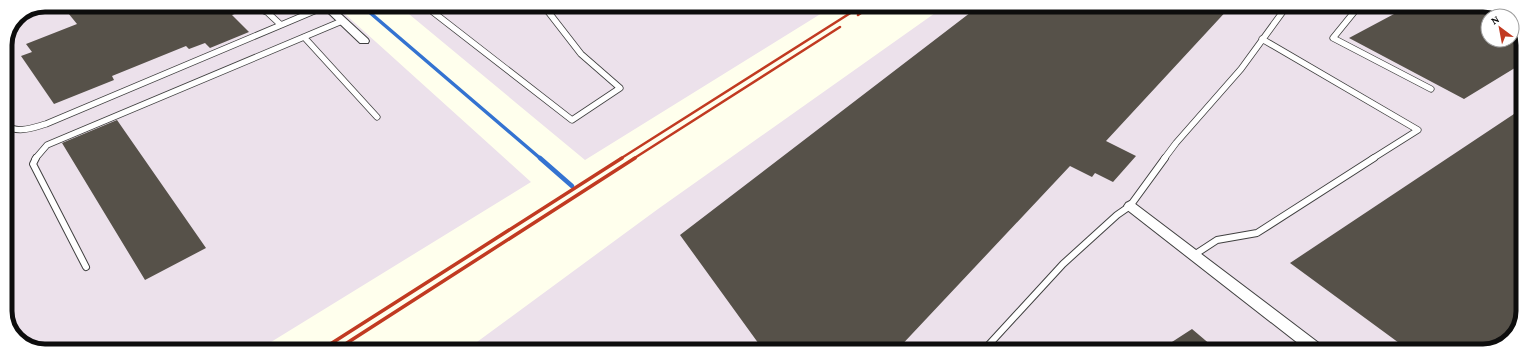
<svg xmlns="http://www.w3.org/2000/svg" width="1528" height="356" font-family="'Crimson Pro',serif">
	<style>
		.industrial { fill: #ece1eb }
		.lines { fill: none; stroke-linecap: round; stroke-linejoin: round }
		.stream-far1 { stroke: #3473d1; stroke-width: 3.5 }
		.stream { stroke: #3473d1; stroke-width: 4.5 }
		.building { fill: #565149 }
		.service-far1-casing { stroke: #404040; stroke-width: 7 }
		.service-casing { stroke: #404040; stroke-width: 8 }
		.minor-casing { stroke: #404040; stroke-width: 2 }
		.service-far1 { stroke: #fff; stroke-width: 5.5 }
		.service { stroke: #fff; stroke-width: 6 }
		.minor { fill: #fff; fill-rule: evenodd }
		.rail-far1 { stroke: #c13a21; stroke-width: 2.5 }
		.rail { stroke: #c13a21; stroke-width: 3.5 }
		.rim { fill: none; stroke: #0d0d0d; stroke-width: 5 }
	</style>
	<rect width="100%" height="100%" fill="#ffffed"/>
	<!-- industrial -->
	<path class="industrial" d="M45,5H335L531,182L258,350H37L15,337L5,316V45L17,17Z
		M398,5H835L585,160Z
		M945,6H1491L1508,16H1488V40H1512V18L1523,40L1522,319L1507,343L1483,351L466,350L658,209Z"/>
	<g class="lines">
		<!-- stream-far1 -->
		<path class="stream-far1" d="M361,5L541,159"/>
		<!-- stream -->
		<path class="stream" d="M540,158L572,186"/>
	</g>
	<!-- building -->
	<path class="building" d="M73,5H245L247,9L232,15L249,32L210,48L205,43L189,49L186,46L112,76L114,80L54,104L21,56L32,52L26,44L77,24L64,8Z
		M979,6H1231L1106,141L1136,156L1113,182L1095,173L1092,177L1070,166L896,351H764L680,235Z
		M1409,6H1488V40H1512L1513,19L1523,40V63L1464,99L1349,38Z
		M1523,108L1522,319L1486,350L1410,351L1290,263Z
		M117,120L206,248L145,280L62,143Z
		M1192,329L1218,351H1158Z"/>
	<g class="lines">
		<!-- service-far1 casing -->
		<g class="service-far1-casing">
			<path id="service-far1" d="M249,5L267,12L281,25L326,6
				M424,5L572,120L620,88L581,54L543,5
				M1359,6L1333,38L1431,89
				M304,37L377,117
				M1262,39L1418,130L1372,159
				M5,125C18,134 32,128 46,124L281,25
				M35,159L47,145L342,21
				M1164,159L1176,143L1241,69L1287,6"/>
		</g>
		<!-- service casing -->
		<g class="service-casing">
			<path id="service" d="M36,158L33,164L86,267
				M1194,255L1217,240L1257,233L1374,158
				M983,351L1063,264L1117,215L1130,206L1165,158"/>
		</g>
		<!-- minor casing -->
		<g class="minor-casing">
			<path id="minor" d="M320,5H331L368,39L369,41L368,43H360Z
				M1130,201L1134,203L1324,347L1326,351H1308L1126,209L1124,206L1126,203Z"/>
		</g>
		<!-- service-far1 -->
		<use href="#service-far1" class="service-far1"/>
		<!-- service -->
		<use href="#service" class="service"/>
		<!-- minor -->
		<use href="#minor" class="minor"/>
		<!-- rail-far1 -->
		<path class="rail-far1" d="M858,15L873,5
			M620,159L863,5
			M633,159L840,27"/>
		<!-- rail -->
		<path class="rail" d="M321,350L622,158
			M336,350L635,158"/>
	</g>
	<!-- crop -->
	<path d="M0 0H1528V356H0ZM45 12H1483A33 33 0 0 1 1516 45V311A33 33 0 0 1 1483 344H45A33 33 0 0 1 12 311V45A33 33 0 0 1 45 12Z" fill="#fff" fill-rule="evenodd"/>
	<path class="rim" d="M45 12H1483A33 33 0 0 1 1516 45V311A33 33 0 0 1 1483 344H45A33 33 0 0 1 12 311V45A33 33 0 0 1 45 12Z"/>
	<!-- north arrow -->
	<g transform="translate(1500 28) rotate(328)"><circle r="19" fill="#ffffff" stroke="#9e9e9e"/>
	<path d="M0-3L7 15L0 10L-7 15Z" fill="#c13a21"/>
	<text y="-6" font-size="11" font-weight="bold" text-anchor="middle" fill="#0d0d0d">N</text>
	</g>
</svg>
